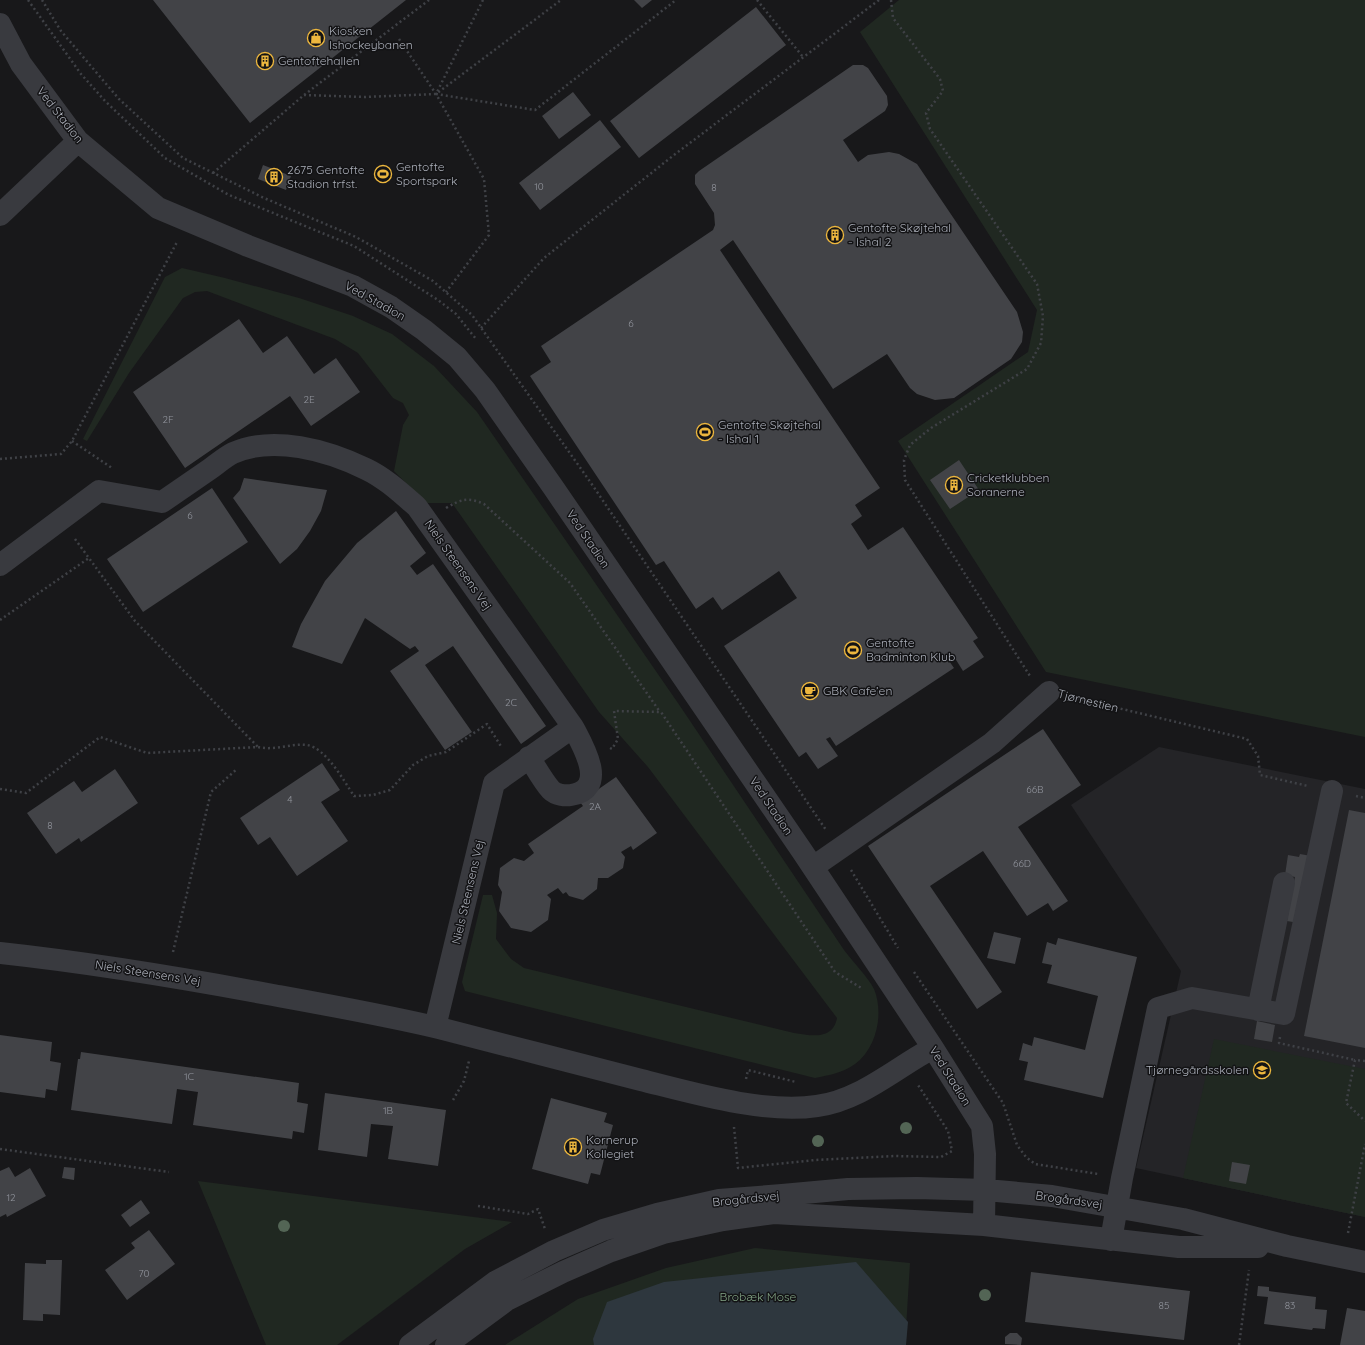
<svg xmlns="http://www.w3.org/2000/svg" width="1365" height="1345" font-family="Quicksand,sans-serif">
	<style>
		.built { fill: #242427 }
		.green { fill: #202821 }
		.water { fill: #2e373e }
		.building { fill: #424347 }
		.lines { fill: none; stroke-linecap: round; stroke-linejoin: round }
		.path { stroke: #3f4146; stroke-width: 2.5; stroke-dasharray: 2 3; stroke-linecap: butt }
		.minor { stroke: #393a3f; stroke-width: 22 }
		.tree { fill: #536555 }
		.labels { text-anchor: middle; stroke-width: 3; stroke-linejoin: round; paint-order: stroke }
		.number-label { font-size: 10px; fill: #91949c }
		.poi-label { font-size: 12px; fill: #abafb9; stroke: #131315; text-anchor: start }
		.street-label { font-size: 12px; fill: #abafb9; stroke: #131315 }
		.park-label { font-size: 12px; fill: #83a486; stroke: #131315 }
	</style>
	<rect width="100%" height="100%" fill="#18181a"/>
	<!-- built -->
	<path class="built" d="M1159,747L1365,789V1217L1136,1168L1181,971L1071,805Z"/>
	<!-- green -->
	<path class="green" d="M899,0H1365V737L1046,672L898,441L1028,352L1037,310L860,32Z
		M182,268L225,278L299,298L353,316L392,334L434,366L477,412L680,706L844,950C852,961 868,977 874,989C884,1013 877,1048 855,1064C843,1073 829,1075 815,1078L465,991L462,982L483,895H492L497,913L496,939L511,959L524,968L794,1033C812,1036 833,1040 837,1018L648,767L599,712L452,503H426L394,471L403,425L409,415L403,403L393,398L358,353L335,339L207,291L195,292L183,298L129,373L87,441L83,439L165,277Z
		M1214,1039L1365,1069V1217L1183,1178Z
		M198,1181L512,1222L465,1249L337,1345H266Z
		M755,1248L910,1263L905,1345H505L578,1299L666,1268Z"/>
	<!-- water -->
	<path class="water" d="M856,1262L908,1322L906,1345H594L593,1339L607,1302L664,1282Z"/>
	<!-- building -->
	<path class="building" d="M153,0H406L250,123Z
		M634,0H652L642,8Z
		M756,7L786,45L639,158L610,121Z
		M853,65H863L868,68L887,96L888,105L885,111L843,140L858,162L868,155L889,152L899,154L917,164L1017,312L1023,332L1022,342L1011,359L954,398L935,400L917,394L910,388L887,354L833,389L733,240L720,250L880,488L855,505L862,516L851,524L868,550L903,527L978,638L973,641L984,657L963,671L953,655L947,658L954,668L836,746L830,737L826,739L838,756L818,769L806,752L799,757L724,646L797,598L779,571L722,610L713,597L696,609L664,561L656,565L530,376L551,362L541,346L713,230L715,225L714,213L695,184V175L699,171Z
		M573,92L591,115L559,139L542,116Z
		M600,120L621,147L540,210L519,183Z
		M263,165L291,176L286,190L258,179Z
		M239,319L263,353L287,336L314,374L336,358L360,392L311,426L290,396L185,468L133,392Z
		M959,460L979,490L950,509L930,480Z
		M244,478L327,490L321,511L310,531L297,549L280,564L233,498L240,490Z
		M212,488L248,542L143,612L107,559Z
		M396,511L426,553L410,566L417,575L433,564L546,726L521,744L453,646L425,665L472,732L445,750L390,671L419,651L415,646L410,649L365,618L342,664L292,647L301,624L325,581L357,543Z
		M1043,729L1081,785L1018,827L1068,901L1053,911L1048,903L1027,916L983,851L930,886L1002,992L977,1009L868,846Z
		M322,763L340,790L321,802L348,841L297,876L270,837L258,845L240,818Z
		M115,769L138,803L81,842L79,838L56,854L27,813L74,781L82,792Z
		M616,777L657,833L633,850L631,846L621,852L625,857L623,868L608,878H598L597,889L583,900L569,896L566,892L563,894L558,888L547,895L551,899L548,920L531,932L511,928L499,911L502,892L498,885L500,868L514,858L524,861L534,853L528,844L583,806L580,802Z
		M1349,810L1365,813V1048L1304,1036Z
		M1300,854L1311,856L1299,923L1287,921L1295,877L1285,875L1288,855L1299,857Z
		M994,932L1021,938L1015,964L987,958Z
		M1058,938L1137,957L1103,1098L1024,1080L1028,1062L1019,1060L1023,1043L1032,1046L1034,1037L1085,1050L1098,996L1047,983L1052,965L1042,963L1047,942L1056,945Z
		M1257,1021L1275,1025L1272,1042L1254,1039Z
		M0,1035L52,1042L50,1061L61,1063L57,1091L46,1089L45,1098L0,1092Z
		M81,1052L299,1083L297,1102L308,1104L304,1133L293,1131L292,1139L193,1125L198,1092L177,1089L172,1124L71,1110L78,1059H80Z
		M325,1093L446,1110L438,1166L388,1159L393,1126L371,1124L367,1157L318,1150Z
		M551,1098L607,1113L604,1122L613,1125L600,1175L591,1173L588,1184L532,1169Z
		M1232,1162L1250,1165L1246,1184L1229,1181Z
		M9,1167L15,1177L30,1168L46,1196L7,1217L6,1214L0,1217V1171Z
		M64,1167L75,1168L74,1180L62,1178Z
		M141,1200L150,1213L130,1227L121,1215Z
		M149,1230L175,1264L127,1300L105,1270L135,1248L131,1243Z
		M46,1260H62L60,1315L43,1314V1321L23,1320L25,1263L46,1264Z
		M1031,1272L1190,1291L1184,1340L1025,1322Z
		M1258,1286L1269,1287V1291L1316,1297L1315,1309L1327,1310L1325,1329L1313,1328L1312,1330L1264,1324L1268,1297L1257,1296Z
		M1347,1308L1365,1311V1345H1340Z
		M1010,1333H1017L1022,1338L1021,1345L1005,1344V1337Z"/>
	<g class="lines">
		<!-- path -->
		<path class="path" d="M28,0L81,74L105,101L165,158L229,195L354,246L438,300L456,314L476,339
			M42,0L61,31L119,99L183,158L264,198L356,237L433,281L472,315L591,483L826,830
			M483,0L436,94L535,110L676,0
			M757,0L803,57
			M891,0L893,18L940,79L943,91L926,113L930,129L1037,284L1043,316L1041,343L1027,369L931,428L910,445L904,460L905,480L1030,676
			M399,39L436,94L484,179L489,235L446,292
			M304,95L365,97L436,94L561,0
			M213,173L304,95L429,0
			M481,328L544,258L674,155L879,0
			M72,441L112,468
			M0,459L61,454L72,441L177,242
			M446,508C461,499 468,497 484,504L570,583L660,712
			M75,539L135,621L258,747
			M0,620L89,558
			M1072,697L1247,739L1258,756L1260,775L1308,786
			M610,748L612,749L618,739L614,711L661,712L835,972L863,989
			M0,789L26,793L100,737L147,753L258,747C275,751 291,743 307,745C326,748 344,781 354,796L373,795L390,790L413,765L428,756L446,752L487,724L502,748
			M1356,796L1365,798
			M851,870L898,948
			M173,952L211,792L237,769
			M914,972L1003,1103L1017,1145L1026,1157L1035,1164L1098,1174
			M1280,1037L1279,1043L1355,1060
			M1365,1061L1355,1060L1346,1103L1365,1121
			M746,1079L748,1070L796,1082
			M453,1100L464,1081L469,1061
			M734,1127L738,1168L815,1160L895,1156L941,1157L952,1151L948,1131L918,1085
			M0,1149L169,1172
			M478,1206L528,1214L538,1209L545,1229
			M1348,1233L1365,1144
			M1239,1345L1249,1270"/>
		<!-- minor -->
		<path class="minor" d="M0,24L21,64L78,141L158,208L248,246L353,286L391,307L424,330L457,357L485,390L553,487L802,851L933,1048L982,1126L985,1154L984,1225
			M0,215L78,141
			M0,565L99,491L162,502C178,491 194,480 210,469C217,464 225,457 233,453C273,435 327,450 366,469C385,478 401,493 417,507L573,727L494,783L435,1027
			M529,757C536,768 543,781 551,790C556,795 565,796 571,795C609,789 583,746 573,727
			M813,867L992,743L1049,692
			M0,953C92,963 182,978 273,995C328,1005 384,1015 439,1028C506,1045 574,1063 641,1080C693,1093 764,1114 817,1106C861,1100 895,1068 933,1048
			M1258,1010L1284,883
			M1111,1240L1122,1178L1158,1008L1192,998L1284,1014L1332,791
			M410,1345L495,1282L554,1251L603,1230L657,1214L719,1200L782,1195L848,1189L917,1188L986,1190L1052,1196L1183,1219L1287,1246L1365,1262
			M446,1345L507,1300L563,1272L611,1251L663,1233L723,1220L774,1213L984,1225L1179,1247H1258"/>
	</g>
	<!-- trees -->
	<g class="tree">
		<circle cx="906" cy="1128" r="6"/>
		<circle cx="818" cy="1141" r="6"/>
		<circle cx="284" cy="1226" r="6"/>
		<circle cx="985" cy="1295" r="6"/>
	</g>
	<!-- icons -->
	<defs>
		<g id="shop-ring" transform="scale(0.9)"><circle r="9.5" fill="#131315" stroke="#edb73e" stroke-width="1.5"/><path d="M-5-2.5h2.3a2.7 3.5 0 0 1 5.4 0H5L5.5 6h-11ZM-1.5-2.5h3a1.5 2.3 0 0 0-3 0Z" fill="#edb73e"/></g>
		<g id="building-ring" transform="scale(0.9)"><circle r="9.5" fill="#131315" stroke="#edb73e" stroke-width="1.5"/><path d="M-4-6H4V6H1V3H-1V6H-4ZM-2.5-4.3h1.7v1.8h-1.7ZM.8-4.3h1.7v1.8H.8ZM-2.5-1h1.7V.8h-1.7ZM.8-1h1.7V.8H.8Z" fill="#edb73e"/></g>
		<g id="stadium-ring" transform="scale(0.9)"><circle r="9.5" fill="#131315" stroke="#edb73e" stroke-width="1.5"/><path d="M0-5a6.5 5 0 1 0 0 10a6.5 5 0 1 0 0-10ZM-3.5-1.8h7v3.6h-7Z" fill="#edb73e"/></g>
		<g id="cafe-ring" transform="scale(0.9)"><circle r="9.5" fill="#131315" stroke="#edb73e" stroke-width="1.5"/><path d="M-5.5-4.5H6V0H3Q3 3.5 0 3.5H-2.5Q-5.5 3.5-5.5 0ZM3-3.2v2h1.7v-2ZM-6 4.5H4V6H-6Z" fill="#edb73e"/></g>
		<g id="school-ring" transform="scale(0.9)"><circle r="9.5" fill="#131315" stroke="#edb73e" stroke-width="1.5"/><path d="M0-5L7-2L0 1L-7-2ZM-4 1L0 2.5L4 1V4Q0 6-4 4Z" fill="#edb73e"/></g>
	</defs>
	<g fill-rule="evenodd">
		<use href="#shop-ring" x="316" y="38"/>
		<use href="#building-ring" x="265" y="61"/>
		<use href="#stadium-ring" x="383" y="174"/>
		<use href="#building-ring" x="274" y="177"/>
		<use href="#building-ring" x="835" y="235"/>
		<use href="#stadium-ring" x="705" y="432"/>
		<use href="#building-ring" x="954" y="485"/>
		<use href="#stadium-ring" x="853" y="650"/>
		<use href="#cafe-ring" x="810" y="691"/>
		<use href="#school-ring" x="1262" y="1070"/>
		<use href="#building-ring" x="573" y="1147"/>
	</g>
	<g class="labels">
		<!-- number labels -->
		<g class="number-label">
			<text x="539" y="190">10</text>
			<text x="714" y="191">8</text>
			<text x="631" y="327">6</text>
			<text x="309" y="403">2E</text>
			<text x="168" y="423">2F</text>
			<text x="190" y="519">6</text>
			<text x="511" y="706">2C</text>
			<text x="1035" y="793">66B</text>
			<text x="290" y="803">4</text>
			<text x="595" y="810">2A</text>
			<text x="50" y="829">8</text>
			<text x="1022" y="867">66D</text>
			<text x="189" y="1080">1C</text>
			<text x="388" y="1114">1B</text>
			<text x="11" y="1201">12</text>
			<text x="144" y="1277">70</text>
			<text x="1164" y="1309">85</text>
			<text x="1290" y="1309">83</text>
		</g>
		<!-- poi labels -->
		<g class="poi-label">
			<text x="329" y="35">Kiosken<tspan x="329" dy="14">Ishockeybanen</tspan></text>
			<text x="278" y="65">Gentoftehallen</text>
			<text x="396" y="171">Gentofte<tspan x="396" dy="14">Sportspark</tspan></text>
			<text x="287" y="174">2675 Gentofte<tspan x="287" dy="14">Stadion trfst.</tspan></text>
			<text x="848" y="232">Gentofte Skøjtehal<tspan x="848" dy="14">- Ishal 2</tspan></text>
			<text x="718" y="429">Gentofte Skøjtehal<tspan x="718" dy="14">- Ishal 1</tspan></text>
			<text x="967" y="482">Cricketklubben<tspan x="967" dy="14">Soranerne</tspan></text>
			<text x="866" y="647">Gentofte<tspan x="866" dy="14">Badminton Klub</tspan></text>
			<text x="823" y="695">GBK Cafe’en</text>
			<text x="1249" y="1074" text-anchor="end">Tjørnegårdsskolen</text>
			<text x="586" y="1144">Kornerup<tspan x="586" dy="14">Kollegiet</tspan></text>
		</g>
		<!-- street labels -->
		<g class="street-label">
			<text transform="translate(60 115) rotate(52)" y="4">Ved Stadion</text>
			<text transform="translate(375 301) rotate(29)" y="4">Ved Stadion</text>
			<text transform="translate(588 539) rotate(56)" y="4">Ved Stadion</text>
			<text transform="translate(458 565) rotate(55)" y="4">Niels Steensens Vej</text>
			<text transform="translate(1088 701) rotate(14)" y="4">Tjørnestien</text>
			<text transform="translate(771 806) rotate(56)" y="4">Ved Stadion</text>
			<text transform="translate(468 892) rotate(-77)" y="4">Niels Steensens Vej</text>
			<text transform="translate(148 973) rotate(9)" y="4">Niels Steensens Vej</text>
			<text transform="translate(950 1076) rotate(58)" y="4">Ved Stadion</text>
			<text transform="translate(746 1199) rotate(-6)" y="4">Brogårdsvej</text>
			<text transform="translate(1069 1200) rotate(8)" y="4">Brogårdsvej</text>
		</g>
		<!-- park labels -->
		<g class="park-label">
			<text x="758" y="1301">Brobæk Mose</text>
		</g>
	</g>
</svg>
